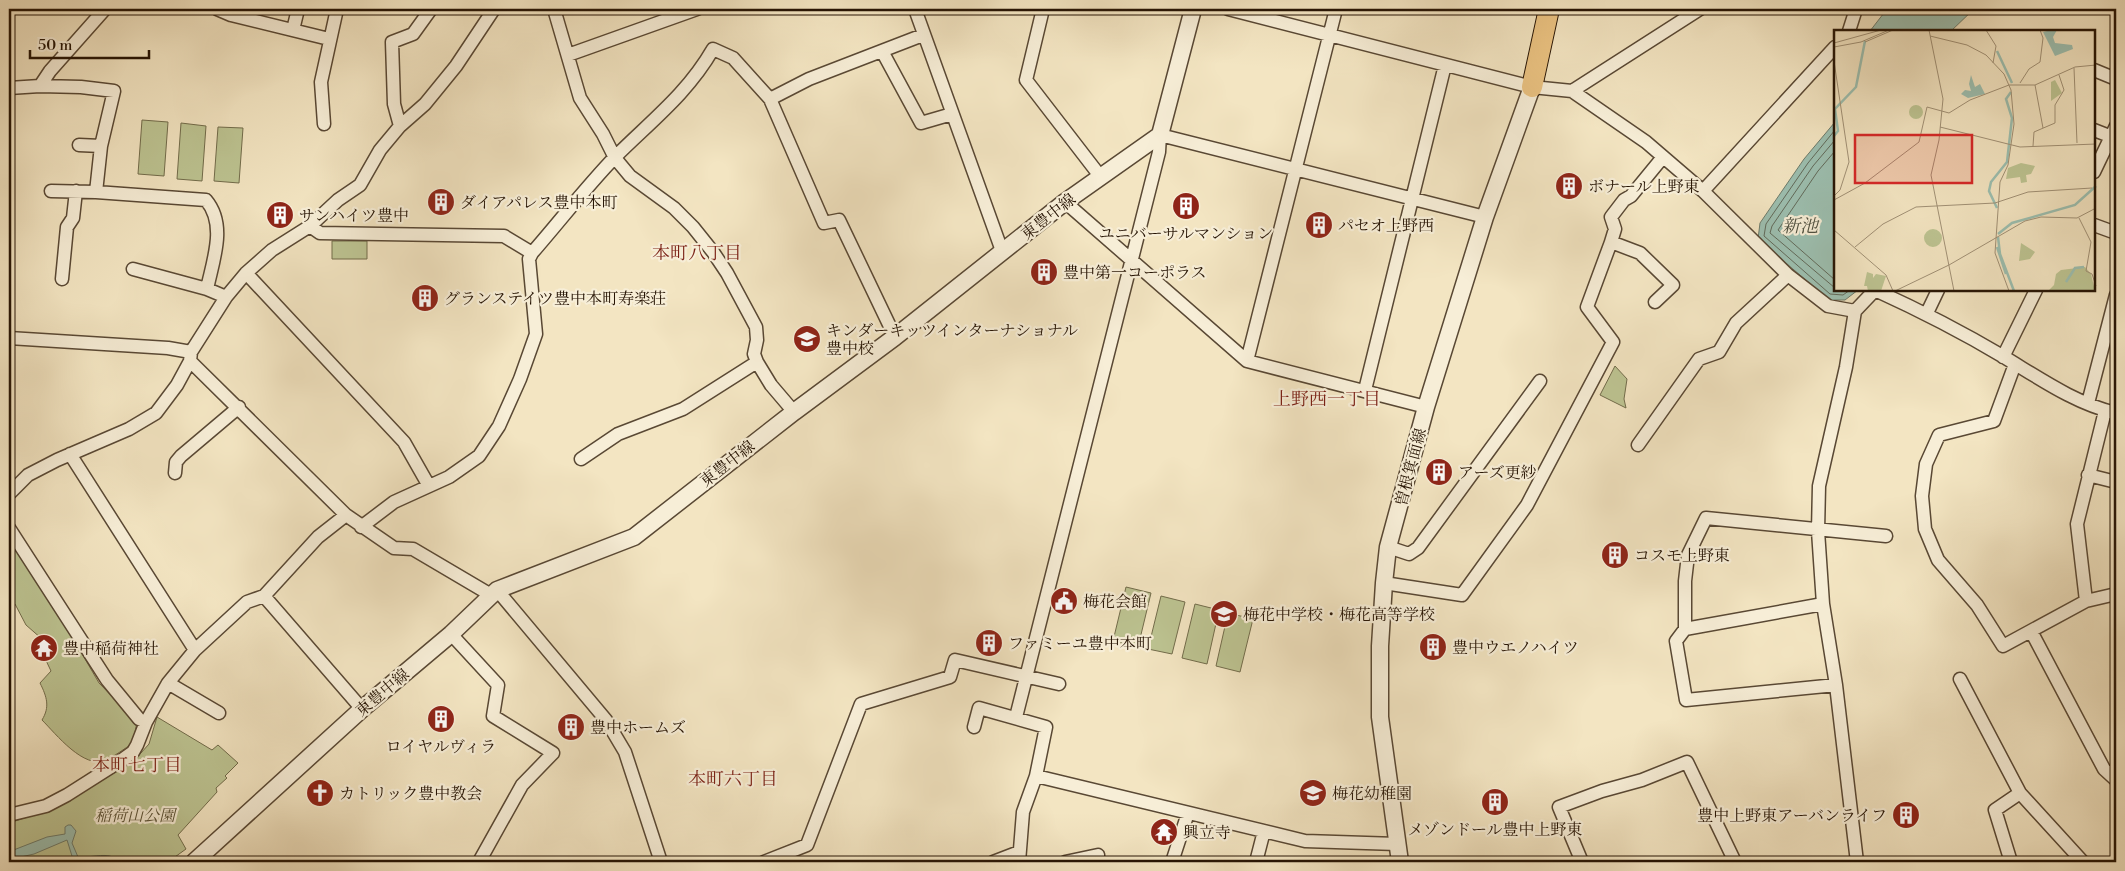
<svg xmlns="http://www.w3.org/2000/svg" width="2125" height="871" font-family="'Libre Bodoni','Noto Serif JP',serif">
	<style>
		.green { fill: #bdc492; stroke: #726c4b }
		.water { fill: #9cbfb0; stroke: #6d7b6b }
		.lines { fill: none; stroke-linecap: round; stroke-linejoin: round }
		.shore { stroke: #616a5a; stroke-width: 1 }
		.minor-casing { stroke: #594834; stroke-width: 15 }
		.tertiary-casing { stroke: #594834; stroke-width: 19 }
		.primary-casing { stroke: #261404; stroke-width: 22 }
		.minor { stroke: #f7eed7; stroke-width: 12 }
		.tertiary { stroke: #f7eed7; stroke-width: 16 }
		.primary { stroke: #eac281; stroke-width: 20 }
		.labels { text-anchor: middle; stroke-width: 4.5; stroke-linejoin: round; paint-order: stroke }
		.poi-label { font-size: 16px; fill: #261404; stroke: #f7eed7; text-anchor: start }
		.street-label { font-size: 16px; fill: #261404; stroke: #f7eed7 }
		.park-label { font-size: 16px; font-style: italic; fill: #5b5236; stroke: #f7eed7 }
		.water-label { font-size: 18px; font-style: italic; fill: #4f5040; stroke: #f7eed7 }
		.neighbourhood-label { font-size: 18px; fill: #7a1f14; stroke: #f7eed7 }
		.inset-river { fill: none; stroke: #9cbfb0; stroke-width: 2.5 }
		.inset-road { fill: none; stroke: #a19176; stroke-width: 1 }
		.view { fill: #d62828; fill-opacity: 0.15; stroke: #d62828; stroke-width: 2.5 }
		.inset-edge { fill: none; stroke: #261404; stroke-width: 2.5 }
	</style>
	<rect width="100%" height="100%" fill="#f3e5c2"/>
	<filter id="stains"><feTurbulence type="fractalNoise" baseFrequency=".004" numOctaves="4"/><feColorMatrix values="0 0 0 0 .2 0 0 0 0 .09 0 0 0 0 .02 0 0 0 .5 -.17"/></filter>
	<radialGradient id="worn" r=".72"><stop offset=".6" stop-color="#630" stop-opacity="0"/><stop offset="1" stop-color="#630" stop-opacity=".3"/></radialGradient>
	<!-- green -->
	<path class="green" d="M142,120L168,122L164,176L138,174Z
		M181,123L206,126L202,181L177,179Z
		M218,127L243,128L239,183L214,181Z
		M332,241H367V259H332Z
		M1615,366L1627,379L1624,399L1626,408L1600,395Z
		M9,538L59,614L99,683L137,722L133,743C124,749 115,756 106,760C84,770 56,734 42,720C50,707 47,697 40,683L51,671L41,650L42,639L26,625L15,604L9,605Z
		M1126,587L1151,593L1138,647L1113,641Z
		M1161,596L1185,602L1172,654L1148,649Z
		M1195,604L1219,610L1207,664L1182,658Z
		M1228,613L1253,619L1240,672L1216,666Z
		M157,717L212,750L218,745L238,763L225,776L227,778L216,788L217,792L178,835L186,849L168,862H9V823L43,812L132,763L149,744Z"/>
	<!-- water -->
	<path class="water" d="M1887,9H1974L1951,31H1870Z
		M1835,122V290H1858L1845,300H1829L1758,239L1760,223L1804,159Z
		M68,825H71L76,831L72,843L78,857C90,858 103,853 113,857L116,862H78L72,856L67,840L34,854L12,859L9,862V853L11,851L47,837L65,834V827Z"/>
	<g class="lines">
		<!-- shore -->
		<path class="shore" d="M1835,130L1808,163L1766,224L1764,236L1830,294L1843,295L1850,290
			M1835,140L1813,166L1772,226L1770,233L1835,288
			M1835,151L1818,171L1778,230L1835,280"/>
		<!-- minor casing -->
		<g class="minor-casing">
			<path id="minor" d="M217,9L231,15L329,39
				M554,9L580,98L603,134L615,158L630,176L674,208L693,227L713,252L727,273L756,327L757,340L754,354L757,362L771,385L794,412
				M915,9L1002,251
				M1043,9L1026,80L1100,176
				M1228,9L1532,87L1572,91L1646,142L1703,191L1788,275L1828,306L1855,311L1875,290
				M293,30L298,9
				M1849,31L1856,9
				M882,51L921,123L952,114
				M568,55L697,9
				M2094,70L2116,79
				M40,86L81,87L114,91L101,146L96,192
				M9,88L40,86L50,71L105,9
				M1572,91L1700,9
				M770,99L809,79L923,35
				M324,124L321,82L337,9
				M400,126L394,104L392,42L413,34L431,9
				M2094,130L2112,137
				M79,145L101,146
				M2094,172L2116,126
				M51,191L96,192L206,200C227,225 213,260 207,289
				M1703,191L1835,47
				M1065,202L1247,361L1426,407
				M2094,225L2116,233
				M310,226L320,233L504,236L532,253L529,259L536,334L520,379L499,426L479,456L449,477L394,502L361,527
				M1611,242L1615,229L1611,217L1624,200L1631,196L1663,157
				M532,253C560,221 586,187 615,157C651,121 687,94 713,49L733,58L770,99L824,223L839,220L895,337
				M133,269L207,289L226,297
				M246,273L404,442L429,486
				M62,279L67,227L73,218L76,191
				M1875,290C1919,310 1962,332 2004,357C2039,378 2076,404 2116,413
				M1855,311L1846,367L1819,486L1818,531L1823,604L1836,685L1857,862
				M1927,313L1938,290
				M9,338L168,348L191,352
				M2003,357L2036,290
				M190,361L346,515L394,548L413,549L491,595
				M1247,361L1336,9
				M2015,364L1994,421L1939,435L1926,464L1922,496L1925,529L1938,560L1977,605L2003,646L2086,601L2116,594
				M1365,390L1445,65
				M2088,403L2116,295
				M1638,445L1699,359L1719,352L1736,323L1788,275
				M70,454L195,650
				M581,459L618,434L683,409L757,362
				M175,473L176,462L181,456L239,407
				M2088,475L2116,482
				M9,494L28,475L57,460L129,429L156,413L177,385L190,361L191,352L226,297L246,273L272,250L310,226L338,200L360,185L380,150L400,126L425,104L456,66L494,9
				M9,528L107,680L139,719L146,722
				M1388,547L1409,554L1418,548L1540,381
				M1384,583L1462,595L1527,505L1613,342L1587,307L1611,242L1640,253L1673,285L1655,302
				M497,590L606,720L625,752L661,862
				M264,596L362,709
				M2086,601L2077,524L2105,411
				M1823,604L1685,629V581L1688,555L1706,518L1886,536
				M1685,629L1676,641L1686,700L1836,685
				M2031,631L2104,769L2116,780
				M451,634L498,685L493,716L553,753L522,785L479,862
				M1960,679L2020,793L2083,862
				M168,683L219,713
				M1016,717L1159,152L1160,135L1485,217
				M974,727L979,708L1046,727L1036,776L1023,812L1019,862
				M1036,776L1305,841L1397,844
				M9,815L46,806L67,795L119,762L133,752L137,745L146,722L168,683L195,650L247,602L264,596L318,537L346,515
				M764,862L807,845L861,704L950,677L955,660L1059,684
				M993,862L1019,852
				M1065,862L1098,855V862
				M1172,862L1188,813
				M1256,862L1264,831
				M1582,862L1559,807L1602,791L1642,780L1687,762L1735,862
				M2011,862L1995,810L2020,793"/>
		</g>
		<!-- tertiary casing -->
		<g class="tertiary-casing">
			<path id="tertiary" d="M194,862L362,709L451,634L497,590L634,537L794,412L895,337L1065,202L1160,135L1193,9
				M1400,862L1380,717V646L1384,583L1388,547L1426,407L1485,217L1532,87"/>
		</g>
		<!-- primary casing -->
		<g class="primary-casing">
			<path id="primary" d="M1532,87L1549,9"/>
		</g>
		<!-- minor -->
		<use href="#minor" class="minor"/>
		<!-- tertiary -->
		<use href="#tertiary" class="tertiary"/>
		<!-- primary -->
		<use href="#primary" class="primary"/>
	</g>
	<!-- icons -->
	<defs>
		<g id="building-disc" transform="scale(1.4375)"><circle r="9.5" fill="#8f2418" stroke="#f7eed7"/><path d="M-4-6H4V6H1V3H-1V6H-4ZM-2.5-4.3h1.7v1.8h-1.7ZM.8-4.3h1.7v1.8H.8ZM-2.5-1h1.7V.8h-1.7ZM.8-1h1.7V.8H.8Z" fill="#fff"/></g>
		<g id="school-disc" transform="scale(1.4375)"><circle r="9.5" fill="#8f2418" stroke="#f7eed7"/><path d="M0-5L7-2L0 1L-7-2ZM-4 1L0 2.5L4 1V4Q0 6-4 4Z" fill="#fff"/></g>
		<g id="civic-disc" transform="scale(1.4375)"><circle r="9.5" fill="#8f2418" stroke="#f7eed7"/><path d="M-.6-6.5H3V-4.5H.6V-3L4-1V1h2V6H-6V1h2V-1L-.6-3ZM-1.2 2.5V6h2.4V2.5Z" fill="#fff"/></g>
		<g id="temple-disc" transform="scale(1.4375)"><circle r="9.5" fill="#8f2418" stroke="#f7eed7"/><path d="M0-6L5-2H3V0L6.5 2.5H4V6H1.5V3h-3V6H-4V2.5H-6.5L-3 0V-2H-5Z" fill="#fff"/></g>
		<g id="church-disc" transform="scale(1.4375)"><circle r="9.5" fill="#8f2418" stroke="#f7eed7"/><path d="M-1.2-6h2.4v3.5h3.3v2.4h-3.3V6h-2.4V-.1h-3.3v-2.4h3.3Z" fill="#fff"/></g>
	</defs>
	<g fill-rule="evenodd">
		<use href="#building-disc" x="1569" y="186"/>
		<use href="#building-disc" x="441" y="202"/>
		<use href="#building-disc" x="1186" y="206"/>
		<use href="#building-disc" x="280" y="215"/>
		<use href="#building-disc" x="1319" y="225"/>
		<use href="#building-disc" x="1044" y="272"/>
		<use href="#building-disc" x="425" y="298"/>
		<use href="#school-disc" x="807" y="339"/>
		<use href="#building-disc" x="1439" y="472"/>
		<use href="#building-disc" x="1615" y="555"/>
		<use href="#civic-disc" x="1064" y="601"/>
		<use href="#school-disc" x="1224" y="614"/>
		<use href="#building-disc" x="989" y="643"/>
		<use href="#building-disc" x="1433" y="647"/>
		<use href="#temple-disc" x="44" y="648"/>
		<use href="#building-disc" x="441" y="719"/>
		<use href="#building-disc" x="571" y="727"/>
		<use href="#church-disc" x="320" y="793"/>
		<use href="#school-disc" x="1313" y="793"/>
		<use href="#building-disc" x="1495" y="802"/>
		<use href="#building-disc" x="1906" y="815"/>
		<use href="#temple-disc" x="1164" y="832"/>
	</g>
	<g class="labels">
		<!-- poi labels -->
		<g class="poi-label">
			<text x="1588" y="192">ボナール上野東</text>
			<text x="460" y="208">ダイアパレス豊中本町</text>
			<text x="299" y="221">サンハイツ豊中</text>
			<text x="1338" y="231">パセオ上野西</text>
			<text x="1186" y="239" text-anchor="middle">ユニバーサルマンション</text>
			<text x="1063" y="278">豊中第一コーポラス</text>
			<text x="444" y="304">グランステイツ豊中本町寿楽荘</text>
			<text x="826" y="336">キンダーキッツインターナショナル<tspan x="826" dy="18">豊中校</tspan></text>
			<text x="1458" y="478">アーズ更紗</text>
			<text x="1634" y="561">コスモ上野東</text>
			<text x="1083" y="607">梅花会館</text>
			<text x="1243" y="620">梅花中学校・梅花高等学校</text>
			<text x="1008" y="649">ファミーユ豊中本町</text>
			<text x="1452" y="653">豊中ウエノハイツ</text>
			<text x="63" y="654">豊中稲荷神社</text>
			<text x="590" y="733">豊中ホームズ</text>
			<text x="441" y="752" text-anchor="middle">ロイヤルヴィラ</text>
			<text x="339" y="799">カトリック豊中教会</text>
			<text x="1332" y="799">梅花幼稚園</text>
			<text x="1887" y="821" text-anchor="end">豊中上野東アーバンライフ</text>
			<text x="1495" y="835" text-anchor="middle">メゾンドール豊中上野東</text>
			<text x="1183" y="838">興立寺</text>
		</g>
		<!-- street labels -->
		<g class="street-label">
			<text transform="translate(1048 216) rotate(-38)" y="6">東豊中線</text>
			<text transform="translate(727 463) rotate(-38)" y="6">東豊中線</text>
			<text transform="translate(1410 467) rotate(-75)" y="6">曽根箕面線</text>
			<text transform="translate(382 692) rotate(-40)" y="6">東豊中線</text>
		</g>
		<!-- park labels -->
		<g class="park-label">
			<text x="135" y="821">稲荷山公園</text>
		</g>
		<!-- water labels -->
		<g class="water-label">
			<text x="1800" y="232">新池</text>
		</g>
		<!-- neighbourhood labels -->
		<g class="neighbourhood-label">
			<text x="697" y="259">本町八丁目</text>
			<text x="1327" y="405">上野西一丁目</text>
			<text x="137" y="771">本町七丁目</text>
			<text x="733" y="785">本町六丁目</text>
		</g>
	</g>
	<!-- overview -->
	<g transform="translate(1834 30)">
		<rect width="261" height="261" fill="#f3e5c2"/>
		<path d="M221,50L228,63L217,71V52ZM75 82a7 7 0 1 1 14 0a7 7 0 1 1-14 0ZM187,133L201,136L197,144L192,145L193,152L187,153L186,147L172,149L174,138ZM90 208a9 9 0 1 1 18 0a9 9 0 1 1-18 0ZM187,213L201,222L196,229L185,231ZM251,237L257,244L261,261H214L220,255L222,244L227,240ZM33,242L39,244V248L42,244L52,246L47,261H34L33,256H30Z" fill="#bdc492"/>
		<path d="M217,0H223L219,7L221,13L238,15L239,19L221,26L209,2ZM137,45L141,57L146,54L151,64L134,68L127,64L131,60L137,61L135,54Z" fill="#9cbfb0"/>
		<path class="inset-river" d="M163,21L178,53M0,106L4,101L1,79L22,57L31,11M163,178L155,161L157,152L173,132L178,88L172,69L177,62M164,204L178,193L241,175L262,156M164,207L166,224L180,261M163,217L172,244M232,252L241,238L250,237"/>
		<path class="inset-road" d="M95,0L109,69L105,110M152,0L162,16L159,33M96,6L133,15L152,25L170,44L177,60L180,94L174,135L166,152L161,223L175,261M31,12L59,0M0,13L47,0M0,17L27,12L55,0M0,31L15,132L6,160L0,166M240,38L243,113M186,53L195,39L206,32L209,8L206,0M201,55L209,98M106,97L186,117L262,114M105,110L97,145L120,261M199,116L200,102L221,93V75L230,60L225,45M0,170L31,153L85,112L93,77L115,83L136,70L175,55H201L241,37L262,35M245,188L257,212L252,241L258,244L262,256M0,200L52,245L59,261M21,217L49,194L82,177L161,173L194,162L258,158M61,261L115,235L191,191L207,187L243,188L262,178"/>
		<path class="view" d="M21,105H138V153H21Z"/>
		<rect width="261" height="261" class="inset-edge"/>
	</g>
	<!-- margin -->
	<rect width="2125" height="871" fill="none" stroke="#f3e5c2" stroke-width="30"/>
	<rect x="10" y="10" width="2105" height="851" fill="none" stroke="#261404" stroke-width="2.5"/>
	<rect x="15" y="15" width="2095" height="841" fill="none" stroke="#261404"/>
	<!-- scale -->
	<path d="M30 50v8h119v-8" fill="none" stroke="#261404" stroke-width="2.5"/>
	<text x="38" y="50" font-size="15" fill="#261404" stroke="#f7eed7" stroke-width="4" paint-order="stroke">50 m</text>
	<rect width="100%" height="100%" filter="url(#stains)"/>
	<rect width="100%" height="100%" fill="url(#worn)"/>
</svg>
